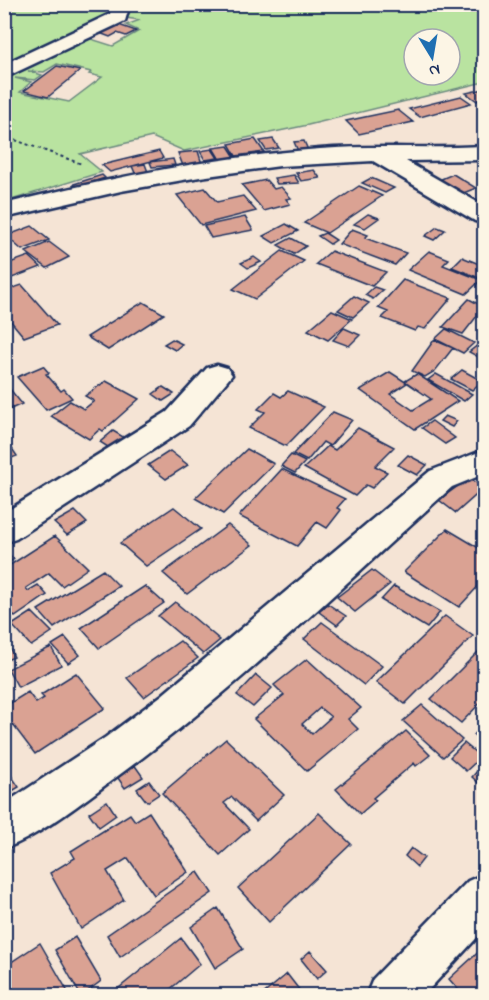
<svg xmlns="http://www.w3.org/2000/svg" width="489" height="1000" font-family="'Indie Flower',sans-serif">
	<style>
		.green { fill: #b9e3a0; stroke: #6a897f; stroke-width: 1.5; fill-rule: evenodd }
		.building { fill: #daa293; stroke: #1b2f5e; stroke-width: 1.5; fill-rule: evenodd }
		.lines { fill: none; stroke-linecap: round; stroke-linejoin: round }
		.minor-casing { stroke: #1b2f5e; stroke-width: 5 }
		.path { stroke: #1b2f5e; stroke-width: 2; stroke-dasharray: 3 3; stroke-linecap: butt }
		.minor { fill: #fcf5e5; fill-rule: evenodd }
	</style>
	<rect width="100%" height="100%" fill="#f5e4d5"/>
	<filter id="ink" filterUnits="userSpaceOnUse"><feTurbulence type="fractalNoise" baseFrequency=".0167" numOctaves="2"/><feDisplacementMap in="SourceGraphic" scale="12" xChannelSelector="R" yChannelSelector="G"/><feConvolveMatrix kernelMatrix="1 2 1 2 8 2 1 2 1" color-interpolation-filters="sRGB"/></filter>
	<g filter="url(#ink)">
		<!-- green -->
		<path class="green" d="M34,4L118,5L115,11L5,67V11Z
			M125,5H484V82L308,125L184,151L152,137L80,154L102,172L5,202V77L9,78L85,37L113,46L139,31L126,25L140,20L126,18ZM414,39H450V75H414ZM57,64L91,72L89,74L102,77L69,102L20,92L31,82L15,78L35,80L42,75L28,71L44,72Z"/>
		<!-- building -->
		<path class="building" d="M98,4L105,6L97,11L67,5Z
			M113,23L136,31L126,36L117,33L110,37L97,32Z
			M57,66L80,71L48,97L24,91Z
			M484,89V99L477,101L466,93Z
			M461,96L471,103L420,117L409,109Z
			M398,110L413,122L359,134L346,121Z
			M255,139L264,152L236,156L229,144Z
			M273,139L279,148L266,150L260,141Z
			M304,141L308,150L298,151L294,142Z
			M228,146L237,160L222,163L213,148Z
			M212,149L218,158L205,160L200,151Z
			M159,151L163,158L110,172L102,165Z
			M198,151L202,164L183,166L178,153Z
			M173,159L175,165L152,167L150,162Z
			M145,164L148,172L135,173L132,166Z
			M314,170L320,178L301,181L296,173Z
			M453,174L476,188L461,194L439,180Z
			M102,175L105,178L76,187L74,184Z
			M294,175L299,183L277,184L274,178Z
			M371,178L394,188L385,193L362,183Z
			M266,180L274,189L281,187L291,198L286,199L290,204L264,211L242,185Z
			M359,186L382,196L327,233L304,223Z
			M205,188L217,202L243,196L256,211L201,225L177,195Z
			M368,214L379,218L365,228L354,224Z
			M245,217L253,230L211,238L204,226Z
			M286,224L298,231L274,243L263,236Z
			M32,226L49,240L22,250L6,236Z
			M437,227L445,230L434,240L425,236Z
			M352,229L368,235L365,238L406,253L395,265L339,244Z
			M325,233L336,240L330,244L318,236Z
			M291,238L306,246L294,254L278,245Z
			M49,242L69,257L47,268L26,252Z
			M282,251L304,261L255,299L233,289Z
			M331,251L386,272L372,286L316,264Z
			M429,251L449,259L443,265L481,280L466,294L408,270Z
			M29,256L41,267L4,281V265Z
			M254,257L261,262L248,268L241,263Z
			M462,257L484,266V276L482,279L452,267Z
			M403,280L451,298L425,329L418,327L415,331L382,318L388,312L378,308Z
			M22,285L57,325L24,337L4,313V291Z
			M374,287L383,290L373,299L365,295Z
			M354,296L369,303L353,317L338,310Z
			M469,299L484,307L463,334L443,327Z
			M143,302L164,314L108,350L87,337Z
			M332,310L352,319L328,340L308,330Z
			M344,328L360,335L349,346L333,340Z
			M446,329L474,343L463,353L435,339Z
			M172,339L182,344L175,350L164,344Z
			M434,340L453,348L435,371L425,377L412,371Z
			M478,345L484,348V360L469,352Z
			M43,366L49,373L46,374L61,391L64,389L72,398L46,410L17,377Z
			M462,370L482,381L472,390L451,379Z
			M390,372L407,383L390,394L413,410L431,399L405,381L417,374L458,401L415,429L360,390Z
			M436,374L472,394L464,401L428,380Z
			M106,381L139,399L103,431L100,429L89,439L51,416L70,401L84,409L94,401L85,396Z
			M163,387L174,394L163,401L153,394Z
			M9,388L22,404L4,412V390Z
			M288,391L324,407L286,446L249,428L265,412L258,409L274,393L281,397Z
			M333,412L352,420L330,446L323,442L307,461L293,454Z
			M445,416L457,421L452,427L440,421Z
			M432,421L455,438L445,444L422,428Z
			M358,428L394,447L375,466L387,472L372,488L366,485L355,496L304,468L328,446L335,450Z
			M113,431L125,438L111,449L100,442Z
			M4,437L17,456L4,461Z
			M247,449L274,464L223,514L195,498Z
			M170,451L188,465L166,479L148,465Z
			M291,455L305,462L295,473L281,466Z
			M408,455L427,465L417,475L398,465Z
			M282,469L345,499L337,508L341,510L327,528L317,522L297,546L239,516Z
			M469,478L484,488L456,513L439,500Z
			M174,507L201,529L146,566L120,543Z
			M75,511L87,523L67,535L54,523Z
			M228,525L252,545L187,594L163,573Z
			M447,529L484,551V580L459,607L404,572Z
			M55,536L88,568L62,586L49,573L26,588L28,591L38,585L47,595L15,617L4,606V569Z
			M4,550L14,559L4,566Z
			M103,570L119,586L54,628L38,610Z
			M372,570L390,584L355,612L337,597Z
			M145,586L164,603L99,648L81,628Z
			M394,586L440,612L427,628L381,600Z
			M175,602L220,640L203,654L158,616Z
			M328,604L346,616L337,625L319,612Z
			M32,612L52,632L31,646L12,625Z
			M445,616L473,636L405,704L376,682Z
			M322,622L382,666L364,685L304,639Z
			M65,637L80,655L68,663L52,645Z
			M180,641L198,658L144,697L127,678Z
			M7,643L14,657L4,661V644Z
			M484,646V699L461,723L431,699Z
			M51,647L61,665L18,687L8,669Z
			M307,659L361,708L348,719L358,729L307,771L254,719L284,695L274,685ZM320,708L331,717L312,734L302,724Z
			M76,673L105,708L35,754L4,713V707L28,692L36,703L44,698L41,695Z
			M256,675L272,688L253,707L237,695Z
			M422,705L462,740L443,757L403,721Z
			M484,724V743L474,735Z
			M406,731L430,755L416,766L414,763L373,798L376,800L360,814L336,789Z
			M226,739L284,795L256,821L232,797L224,803L249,829L220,855L162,793Z
			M464,743L481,757L466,771L450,757Z
			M131,760L143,777L125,788L113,771Z
			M484,763V788L472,777Z
			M4,765L19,787L4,796Z
			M149,781L159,794L147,802L137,789Z
			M107,801L116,815L99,827L89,813Z
			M149,812L188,872L154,895L128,858L107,871L124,900L81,929L50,873L75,858L71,851L130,814L135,821Z
			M319,813L351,844L269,922L238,888Z
			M411,848L424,858L417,867L405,856Z
			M198,872L212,893L120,957L107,935Z
			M218,908L243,949L215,968L191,927Z
			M75,937L101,981L81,996L55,950Z
			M181,938L200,964L162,996H109Z
			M40,943L68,992L62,996H4V967Z
			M484,947V987L476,996H464L449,979Z
			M310,951L327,970L317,979L301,959Z
			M287,974L304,996H261Z"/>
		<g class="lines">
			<!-- minor casing -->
			<g class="minor-casing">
				<path id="minor" d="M112,4H130L125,21L4,78V64L110,14Z
					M484,146V160L406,161L484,206V223L475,221L373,161L280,166L200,177L121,191L4,218V204C108,178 213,157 320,149C374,145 429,149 484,146Z
					M217,365L227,368L232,375L189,426L16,539L4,543V513L167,412L207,368Z
					M484,450V474L452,487C342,586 235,691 115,778C81,803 44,833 4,849V804L106,737L162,695L430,471Z
					M484,874V930L423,996H366L373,979L468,881Z"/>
			</g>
			<!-- path -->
			<path class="path" d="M4,136L82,164"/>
			<!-- minor -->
			<use href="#minor" class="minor"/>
		</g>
	</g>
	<!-- margin -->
	<rect width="489" height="1000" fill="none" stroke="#fcf5e5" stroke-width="24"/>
	<rect x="12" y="12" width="465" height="976" fill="none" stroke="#1b2f5e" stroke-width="2" filter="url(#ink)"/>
	<!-- north arrow -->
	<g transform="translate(432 57) rotate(169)"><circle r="28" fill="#fcf5e5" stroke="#a2a6af" stroke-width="1.5"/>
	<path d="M0-4.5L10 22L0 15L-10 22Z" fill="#1f6fb2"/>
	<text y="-9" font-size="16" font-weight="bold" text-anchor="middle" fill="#1b2f5e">N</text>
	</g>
</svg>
